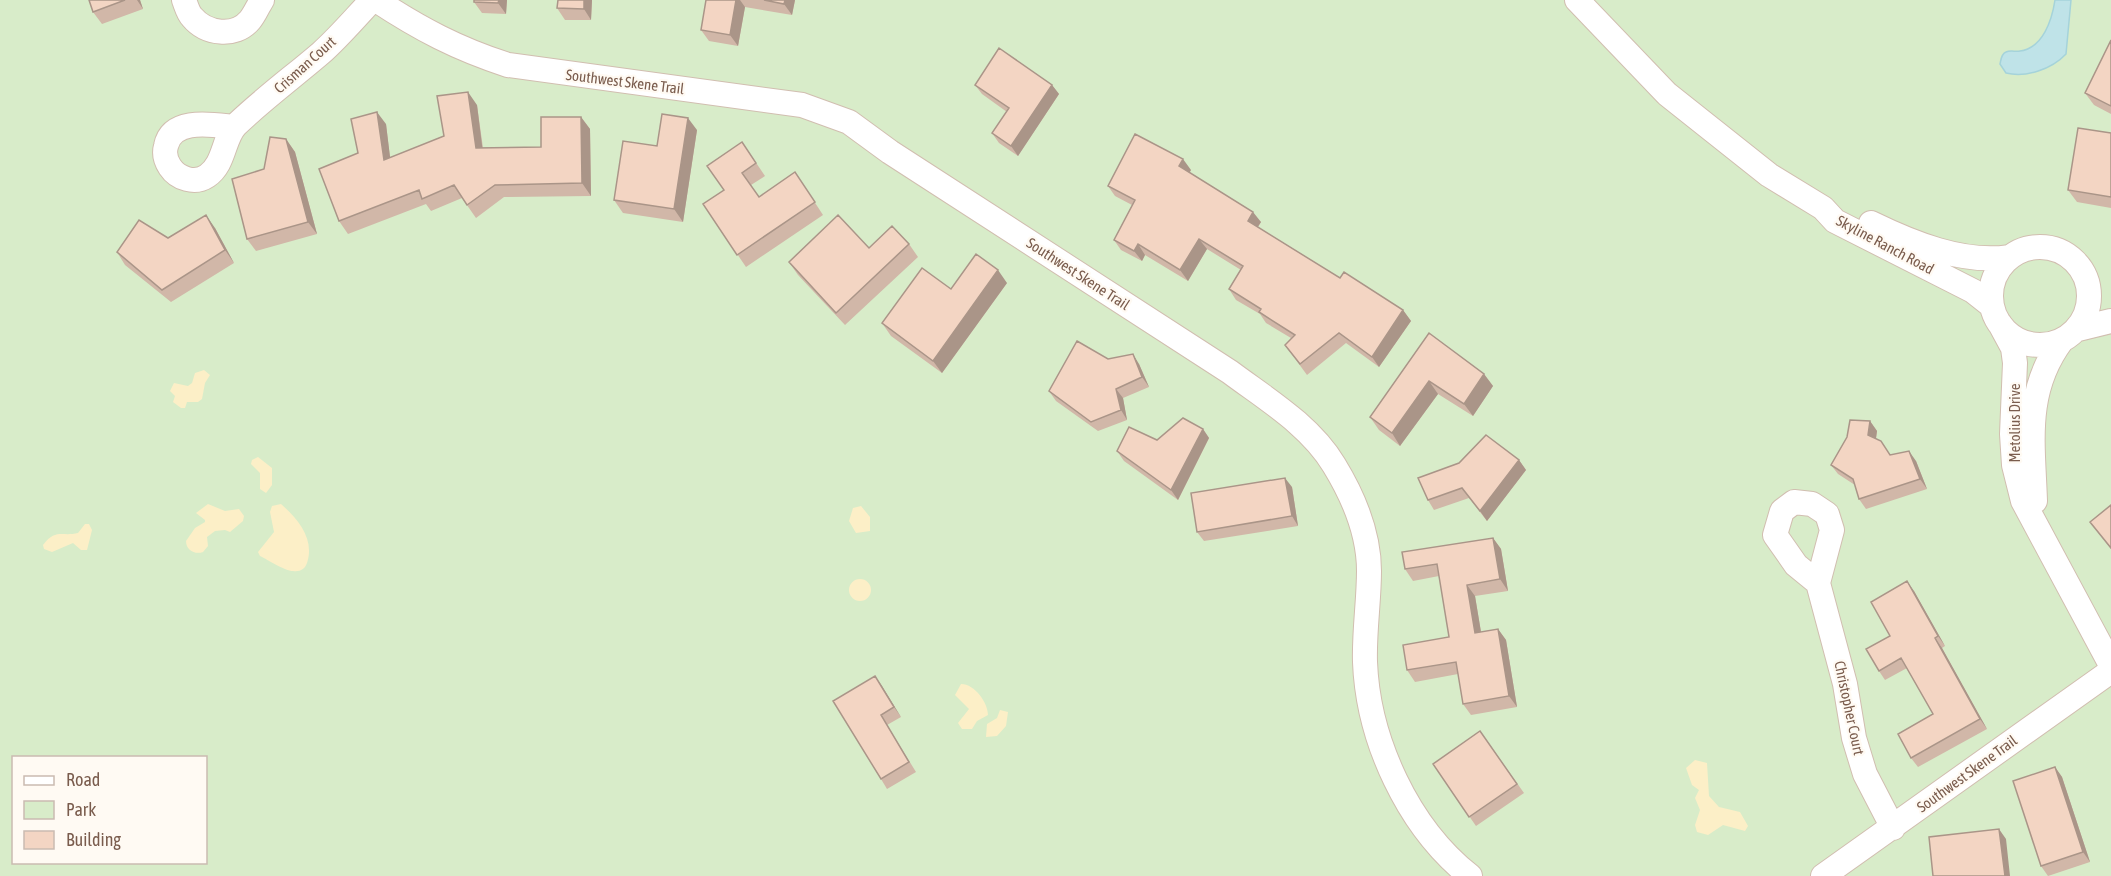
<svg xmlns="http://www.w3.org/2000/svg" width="2111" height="876" font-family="'Asap Condensed',sans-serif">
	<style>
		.green { fill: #d8ecc9; fill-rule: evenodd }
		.sand { fill: #fcefc7 }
		.water { fill: #bfe3e8; stroke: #a5d3da; stroke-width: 1.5 }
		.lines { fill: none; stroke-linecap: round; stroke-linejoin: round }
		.minor-casing { stroke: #d1beb0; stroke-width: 26 }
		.minor { stroke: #fff; stroke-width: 24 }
		.wall { fill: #d1b7a8 }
		.shaded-wall { fill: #aa9588 }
		.building { fill: #f3d5c3; stroke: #aa9588; stroke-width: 1.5 }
		.labels { text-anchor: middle; stroke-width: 4.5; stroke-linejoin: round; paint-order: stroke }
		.street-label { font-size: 15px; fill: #7a5c4d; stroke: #fffaf3 }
	</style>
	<rect width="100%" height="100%" fill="#fdf6ec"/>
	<!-- green -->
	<path class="green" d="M0,0H2111V876H0ZM14,758H206V862H14Z"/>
	<!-- sand -->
	<path class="sand" d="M204,370L210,375L205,383L202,399L198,402H187L185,408H181L173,402L175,396L170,391L174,383L188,386L192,383L195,373Z
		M258,457L272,468V485L266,493L260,489V473L251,464L252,460Z
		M208,504L225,511L239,509L244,516L243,521L230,532L225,530L215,531L207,537L208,546L203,552C195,555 186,550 186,541L195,528L205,522V520L196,513Z
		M281,504C298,519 315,539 307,563C305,569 300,572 293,571C285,571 268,560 260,556L258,552L274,532L270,512L272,506Z
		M861,506L870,517V531L856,533L849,521L853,508Z
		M85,524H89L92,530L87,550H81L73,543L52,552L44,549L43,545C56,528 62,537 78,533Z
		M849 590a11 11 0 1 1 22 0a11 11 0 1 1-22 0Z
		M961,684C975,684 988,703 988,715L977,721L972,729H962L958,723L969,709L955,695Z
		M1000,710L1008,712L1006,726L997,736L986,737L987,724L997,718Z
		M1695,760L1707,763L1709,796L1719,807L1740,812L1748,826L1745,831L1723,825L1708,835L1697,832L1695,825L1700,810L1695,798L1699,790L1692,785L1686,768Z"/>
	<!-- water -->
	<path class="water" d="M2055,0H2071L2066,54C2052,69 2026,78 2006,73L2000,64C2001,60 2001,54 2006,52C2010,50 2016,52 2020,51C2043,48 2052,20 2055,0Z"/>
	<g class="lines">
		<!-- minor casing -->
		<g class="minor-casing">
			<path id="minor" d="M184,0C186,5 188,13 192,17C206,34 235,38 250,20C255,14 258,6 262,0
				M376,0C420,29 458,49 508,65L802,105L849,122L890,152L1230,372C1266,399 1310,425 1334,465C1353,496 1369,534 1369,571C1369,601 1364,632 1365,662C1368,740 1408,827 1470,876
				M1577,0L1667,94L1769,175L1823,208L1835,221L1973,291L1992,306
				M234,127C213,125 172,117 166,146C164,153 166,161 170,167C178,179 195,184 207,176C225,164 223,138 236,125C263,99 293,77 321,53C339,37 355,18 372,0
				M1871,223C1912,243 1963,264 2009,257
				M1991 296a49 49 0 1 1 98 0a49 49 0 1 1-98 0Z
				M2000,324L2013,348L2015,363L2012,434L2014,465L2023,501L2111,665
				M2078,329L2111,321
				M2035,501C2033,442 2024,391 2062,340
				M1818,583L1796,565L1775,535L1782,511L1794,502L1812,504L1827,514L1832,530L1818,583L1845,684L1854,738L1865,774L1893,828
				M1823,876L2111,671"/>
		</g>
		<!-- minor -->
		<use href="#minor" class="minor"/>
	</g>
	<!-- wall -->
	<path class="wall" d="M89,0H140L143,9L102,24L93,12Z
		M507,0L506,14L482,13L474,2Z
		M592,0L591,20H565L557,8Z
		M706,0H795L792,15L745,7L738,46L709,41L701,30Z
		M2111,40V114L2094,105L2085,93Z
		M975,85H1052L1059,94L1018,156L999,143L992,133L1007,112L982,94Z
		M477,105L483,148L541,147L581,117L590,129L591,196L504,197L476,218L462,198L431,211L426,204L348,234L339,221L358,153L386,124L390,158L444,136Z
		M697,130L683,222L623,213L614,200L657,146Z
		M2111,133V208L2077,202L2068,190Z
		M286,139L295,152L317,234L256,251L247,239L264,169Z
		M742,142L765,176L751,185L759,197L795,172L823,215L746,267L703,204L724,190Z
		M1191,170L1189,173L1261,222L1258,227L1340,278L1403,310L1411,321L1379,367L1346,343L1307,375L1285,345L1291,338L1266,323L1260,314L1236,300L1229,289L1241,270L1207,249L1188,281L1145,255L1142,261L1121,250L1114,240L1132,205L1115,196L1108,186Z
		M215,228L234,263L171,302L125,265L117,252L168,238Z
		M909,244L918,257L845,325L798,275L789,262L869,248Z
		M1007,283L942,373L891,336L882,323L951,289Z
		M1429,333L1484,374L1493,386L1473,416L1438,394L1400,446L1379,430L1370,417Z
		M1108,359L1139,364L1149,387L1123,398L1127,420L1098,431L1056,401L1049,391Z
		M1870,421L1877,431L1876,439L1890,455L1916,461L1927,489L1866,509L1859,499L1855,485L1838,474L1831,465Z
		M1203,429L1209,438L1178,500L1124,461L1117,451L1157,440Z
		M1519,460L1526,470L1487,521L1469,498L1434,510L1428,500Z
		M1292,487L1298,526L1204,541L1197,532Z
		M2111,505V549L2090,522Z
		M1493,538L1501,549L1508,591L1475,596L1481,632L1498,629L1506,640L1517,707L1471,715L1463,704L1458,674L1415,682L1407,670L1449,637L1439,576L1413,581L1405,569Z
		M1914,591L1945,646L1942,648L1987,729L1918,767L1911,758L1933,714L1907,668L1885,680L1879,671L1890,636Z
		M875,676L901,717L887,725L916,772L887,789L881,779Z
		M1480,731L1524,793L1476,826L1433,764Z
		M2055,767L2062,777L2090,862L2048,876L2041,866Z"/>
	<!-- shaded-wall -->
	<path class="shaded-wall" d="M137,0H140L143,9Z
		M499,0H507L506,14L498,3Z
		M584,0H592L591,20L584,9Z
		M736,0H740L745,7L738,46L730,35Z
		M785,0H795L792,15L784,4Z
		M1052,85L1059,94L1018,156L1011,146Z
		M468,92L477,105L484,161L476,148Z
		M377,112L386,124L392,173L384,160Z
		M581,117L590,129L591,196L582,183Z
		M688,118L697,130L683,222L674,209Z
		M286,139L295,152L317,234L308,222Z
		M1183,159L1191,170L1187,177L1179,166Z
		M1253,212L1261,222L1255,231L1248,221Z
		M206,215L215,228L234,263L225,250Z
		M1199,239L1207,249L1188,281L1180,270Z
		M1138,244L1145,255L1142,261L1134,251Z
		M998,270L1007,283L942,373L933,361Z
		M1403,310L1411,321L1379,367L1372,357Z
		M1133,354L1139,364L1149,387L1142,377Z
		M1484,374L1493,386L1473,416L1464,404Z
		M1429,381L1438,394L1400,446L1392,433Z
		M1116,389L1123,398L1127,420L1121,410Z
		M1870,421L1877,431L1875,445L1868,435Z
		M1203,429L1209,438L1178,500L1171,490Z
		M1909,451L1916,461L1927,489L1920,479Z
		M1519,460L1526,470L1487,521L1480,511Z
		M1285,478L1292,487L1298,526L1292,516Z
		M1493,538L1501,549L1508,591L1500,579Z
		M1907,581L1914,591L1945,646L1938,636Z
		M1467,585L1475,596L1483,644L1475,633Z
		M1498,629L1506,640L1517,707L1509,696Z
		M1935,638L1942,648L1987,729L1980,719Z
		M875,676L882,686L901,717L894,707Z
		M2055,767L2062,777L2090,862L2083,852Z
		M1999,829L2006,839L2010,876H2005Z"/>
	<!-- building -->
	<path class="building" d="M89,0H125L93,12Z
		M474,0H499L498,3L474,2Z
		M558,0H584V9L557,8Z
		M706,0H736L730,35L701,30Z
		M764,0H785L784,4Z
		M2111,40V106L2085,93Z
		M999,48L1052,85L1011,146L992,133L1009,108L975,85Z
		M468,92L476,148L541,147V117H581L582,183L495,185L467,205L454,185L422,199L419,190L339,221L319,169L358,153L351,119L377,112L384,160L444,136L437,96Z
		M662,114L688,118L674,209L614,200L623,141L657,146Z
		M2078,128L2111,133V197L2068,190Z
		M1135,134L1183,159L1179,166L1253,212L1248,221L1340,278L1344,272L1403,310L1372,357L1339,333L1300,364L1285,345L1295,335L1259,312L1261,309L1229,289L1243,266L1199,239L1180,270L1138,244L1134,251L1114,240L1135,200L1108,186Z
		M270,137L286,139L308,222L247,239L232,179L264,169Z
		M742,142L756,163L742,173L759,197L795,172L815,202L737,255L703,204L724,190L707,166Z
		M206,215L225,250L162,290L117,252L139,220L168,238Z
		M838,215L869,248L892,226L909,244L836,313L789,262Z
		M976,254L998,270L933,361L882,323L922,268L951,289Z
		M1429,333L1484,374L1464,404L1429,381L1392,433L1370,417Z
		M1077,341L1108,359L1133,354L1142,377L1116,389L1121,410L1091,422L1049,391Z
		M1183,418L1203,429L1171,490L1117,451L1129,427L1157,440Z
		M1850,420L1870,421L1868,435L1881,441L1890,455L1909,451L1920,479L1859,499L1853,479L1831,465L1847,437Z
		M1486,435L1519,460L1480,511L1462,488L1428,500L1418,478L1459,463Z
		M1285,478L1292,516L1197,532L1191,493Z
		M2111,505V548L2090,522Z
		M1493,538L1500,579L1467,585L1475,633L1498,629L1509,696L1463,704L1456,662L1407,670L1403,645L1449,637L1437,564L1405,569L1402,552Z
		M1907,581L1938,636L1935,638L1980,719L1911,758L1898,734L1933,714L1901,658L1879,671L1866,649L1890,636L1871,602Z
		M875,676L894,707L881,715L909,762L881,779L833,701Z
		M1480,731L1517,784L1469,817L1433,764Z
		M2055,767L2083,852L2041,866L2013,781Z
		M1999,829L2005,876H1933L1929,837Z"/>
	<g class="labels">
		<!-- street labels -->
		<g class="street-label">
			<text transform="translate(305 65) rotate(-42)" y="5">Crisman Court</text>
			<text transform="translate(625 82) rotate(7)" y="5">Southwest Skene Trail</text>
			<text transform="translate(1885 245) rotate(28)" y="5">Skyline Ranch Road</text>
			<text transform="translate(1078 274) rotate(33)" y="5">Southwest Skene Trail</text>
			<text transform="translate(2015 423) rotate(-90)" y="5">Metolius Drive</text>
			<text transform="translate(1849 708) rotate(78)" y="5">Christopher Court</text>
			<text transform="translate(1967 774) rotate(-36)" y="5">Southwest Skene Trail</text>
		</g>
	</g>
	<!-- legend -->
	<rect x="12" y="756" width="195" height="108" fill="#fffaf3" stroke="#cabbb1" stroke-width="1.5"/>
	<rect x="24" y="776" width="30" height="9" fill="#ffffff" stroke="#cabbb1" stroke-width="1.5"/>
	<text x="66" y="786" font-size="18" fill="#7a5c4d">Road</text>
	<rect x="24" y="801" width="30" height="18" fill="#d8ecc9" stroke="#cabbb1" stroke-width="1.5"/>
	<text x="66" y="816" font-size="18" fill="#7a5c4d">Park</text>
	<rect x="24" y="831" width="30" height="18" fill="#f3d5c3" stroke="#cabbb1" stroke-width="1.5"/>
	<text x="66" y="846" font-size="18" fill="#7a5c4d">Building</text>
</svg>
